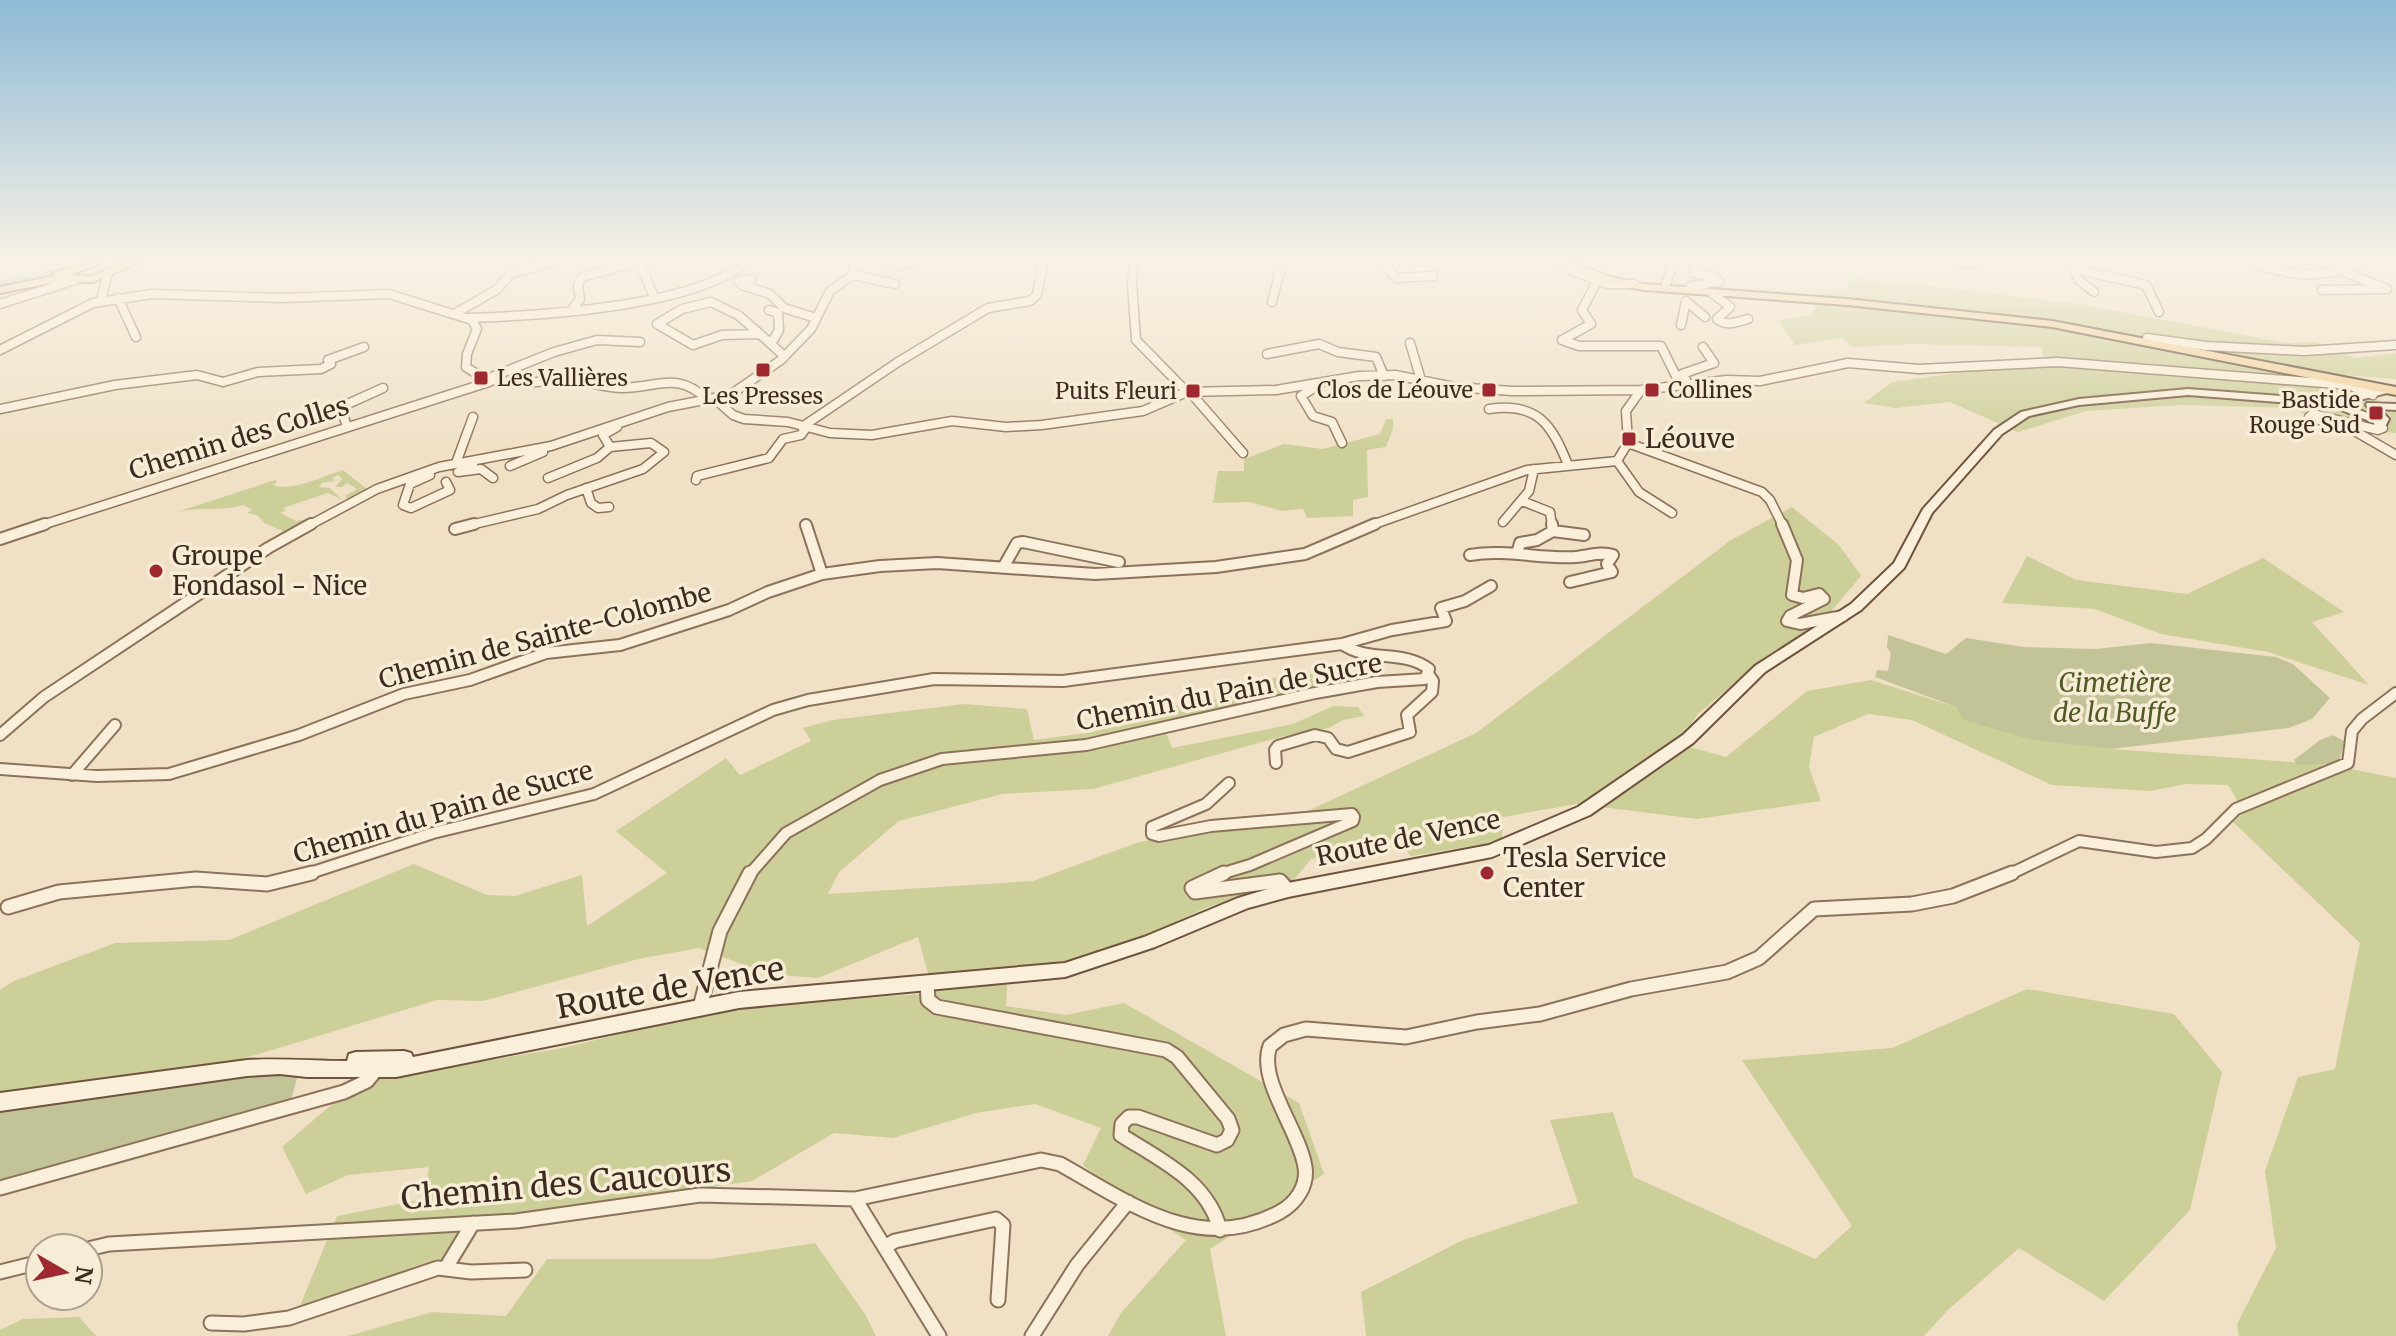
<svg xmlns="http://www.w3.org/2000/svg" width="2396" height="1336" font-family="Merriweather,serif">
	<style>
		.green { fill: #cdcf99 }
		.cemetery { fill: #c2c498 }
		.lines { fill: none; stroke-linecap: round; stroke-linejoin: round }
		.river { fill: #a8c4ba; fill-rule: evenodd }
		.street-far2-casing { stroke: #8d725b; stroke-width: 11 }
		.street-far1-casing { stroke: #8d725b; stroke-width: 14 }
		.street-casing { stroke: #8d725b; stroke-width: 17 }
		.secondary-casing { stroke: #6f533e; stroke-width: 4 }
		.primary-casing { stroke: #5b402f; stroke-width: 4 }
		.street-far2 { stroke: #faefda; stroke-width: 8 }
		.street-far1 { stroke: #faefda; stroke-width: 10 }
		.street { stroke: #faefda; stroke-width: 13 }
		.secondary { fill: #faefda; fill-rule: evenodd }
		.primary { fill: #f4d39d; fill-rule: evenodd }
		.poi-dot { fill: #9f2831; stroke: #f7ecd6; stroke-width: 3 }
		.labels { text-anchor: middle; stroke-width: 7; stroke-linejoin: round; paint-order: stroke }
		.far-poi-label { font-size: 22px; fill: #3d2b1f; stroke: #f7ecd6; text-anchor: end }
		.street-label { font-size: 26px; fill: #3d2b1f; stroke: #f7ecd6 }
		.poi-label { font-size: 26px; fill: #3d2b1f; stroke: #f7ecd6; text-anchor: start }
		.park-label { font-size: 26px; font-style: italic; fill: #505a25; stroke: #f7ecd6 }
		.near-street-label { font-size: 32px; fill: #3d2b1f; stroke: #f7ecd6 }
	</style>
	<rect width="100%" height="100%" fill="#f0e1c6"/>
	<!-- green -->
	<path class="green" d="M1848,276L2085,305L2286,343L2315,342L2355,358L2396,353V379L2332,374L2396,411V433L2336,427L2290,408L2182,405L2086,411L2018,432L1950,402L1895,408L1864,403L1892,382L2001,367H2084L2052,363L2042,354V347L1912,344L1853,347L1842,338L1795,345L1779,321L1811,314L1817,303L1815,290L1848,289Z
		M1386,419H1393V429L1386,447L1367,450L1368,497L1353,500V516L1307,518L1303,509L1282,511L1249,502L1213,503L1218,471H1244V459L1284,444L1323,449L1380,434Z
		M343,470L368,490L348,500L345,496L357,489L347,483L342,487H335L342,479L338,475L332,478L335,481L322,483L319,487L330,488L342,500L328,493L283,508L286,510L281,513L296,521L316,517L241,563L245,557L283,531L264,523L257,515L247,513L252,510L243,505C220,512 201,506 177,512L275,480L277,482L273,485C294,492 322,476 343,470Z
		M1792,507L1839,545L1861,576L1815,631L1770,653L1697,715L1679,744L1726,757L1807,691L1871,680L1956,707L2032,740L2111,749L2331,765L2396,778V1336H2239L2237,1324L2276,1248L2265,1171L2298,1077L2335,1069L2360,943L2233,822L2244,812L2228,785L2187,784L2150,791L2052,785L1912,720L1868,714L1814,737L1809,767L1821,801L1697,819L1576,804L1503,817L1502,841L1411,856L1395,838L1311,859L1294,880L1208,907L1145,936L1091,956L1008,973L1006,1006L1066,1015L1124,1003L1299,1103L1324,1174L1210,1249L1226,1336H1108L1121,1313L1186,1240L1128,1202L1083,1165L1101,1128L1035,1104L976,1113L893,1138L834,1133L752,1181L479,1222L457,1253L297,1313L337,1216L424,1199L429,1167L348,1175L306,1194L282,1147L338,1099L380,1078L563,1048L721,1009L921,994L928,973L918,937L818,978L768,974L699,948L638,959L483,1001L437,1000L209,1069L0,1092V990L14,981L115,943L229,940L414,864L487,895L515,896L582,875L587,926L667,873L616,831L726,758L740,775L811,741L803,728L832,720L964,704L1027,709L1034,740L1094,732L1112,716L1262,692L1272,678L1320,673L1331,694L1165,730L1172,748L1293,724L1333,706L1358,707L1364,716L1343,720L1329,728L1284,736L1093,789L1002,794L899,821L839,872L828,894L1033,881L1139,842L1301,814L1476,733L1731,540Z
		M2027,556L2076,580L2187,594L2263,558L2344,612L2312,622L2369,685L2268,652L2161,634L2095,609L2002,603Z
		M2027,989L2174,1014L2222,1072L2190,1210L2104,1301L2019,1248L1949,1309L1924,1336H1366L1361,1292L1463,1240L1578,1203L1550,1120L1613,1112L1634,1177L1815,1259L1852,1226L1742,1060L1892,1048Z
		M815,1243L865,1314L876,1336H348L432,1312L506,1316L547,1259H710Z
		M79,1317L96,1336H0V1330L23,1319Z"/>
	<!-- cemetery -->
	<path class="cemetery" d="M1888,635L1946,654L1966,638L2024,647L2095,649L2151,643L2276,657L2293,664L2330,698L2312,719L2289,728L2111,749L2032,740L1964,720L1956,707L1875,677L1877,670L1888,671L1891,653L1887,648Z
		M2333,735L2344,741L2340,759L2333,764L2297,765L2294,760L2320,740Z
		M267,1075H298L291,1100L0,1186V1109Z"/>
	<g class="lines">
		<!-- river -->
		<path class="river" d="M55,268L58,269V273L0,286V280Z"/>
		<!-- street-far2 casing -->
		<g class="street-far2-casing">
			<path id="street-far2" d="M889,263L899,266L910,263
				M1134,263L1132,283L1136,340L1187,392
				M1384,263L1396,278L1433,276
				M1563,263L1567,269L1608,284H1634
				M1958,263H1977
				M2070,263L2079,280L2094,292
				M2078,263L2080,269L2087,272L2146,285L2159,312
				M2253,263C2297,277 2318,279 2362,263
				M641,266L654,297
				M853,275L895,284
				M751,279L739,281L742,285L770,294L784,308L816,318
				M1597,281L1582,310L1591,324L1562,340L1579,346H1661L1681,386
				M1666,284L1673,263
				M1691,286L1719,282L1715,277L1694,273L1693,263
				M2322,290L2387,289L2342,271
				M1712,293L1730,307L1717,319C1726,327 1737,322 1748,319
				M118,298L136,337
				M101,300L108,273
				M711,302L738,315L760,334L722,335L693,345L657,324L682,309Z
				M1272,302L1282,263
				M0,304L75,280
				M769,310L778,313L779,330L771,344
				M571,311L580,299L578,285L582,277L632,264
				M456,313L496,290L512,273L550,263
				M468,318C537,316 692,307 745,263
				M1681,325L1686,301L1705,317
				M760,334L784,356
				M2147,338L2206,346L2304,351L2396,345
				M1410,343L1421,380
				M0,350L93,303L152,294L283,298L389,294L472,320L477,329L467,354L466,367C504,395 537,377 579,381C593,383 608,388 622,388C660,387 677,371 708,400
				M1267,354L1319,344L1338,352L1376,357L1384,376
				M484,380L554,352L597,340L640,342
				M1686,380L1682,374L1714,363L1703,347
				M1317,386L1301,396L1313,416L1332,422L1342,443
				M1189,391L1243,453
				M716,400L733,415L744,419L788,422L830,433L872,435L952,421L1006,427L1042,425L1143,411L1187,392L1276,390L1359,376L1395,375L1454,387L1512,391L1641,390L1727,380L1760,381L1848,363L1919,369L2058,362L2349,385L2373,395
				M0,409L115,385L197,375L223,382L258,372L321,369L331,364L328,360L364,347
				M1489,409C1537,402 1552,424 1568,465
				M2382,423H2378L2383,428L2378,430L2313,414L2309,417L2353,430L2396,455
				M347,427L341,407L383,388
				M802,427L898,362L988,308L1030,301L1037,295L1043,263
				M1628,443L1762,492L1770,500L1783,526
				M1617,461L1639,492L1672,513
				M456,463L473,417
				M473,464L458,472L481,469L493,478
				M510,466L543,452
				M430,475L410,484L403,505L411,508L450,490L446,482
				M548,478L597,458L610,447
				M696,480L697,476L769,458L783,439L801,435L806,428
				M586,488L591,503L598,508L609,507
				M1522,501L1550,512L1552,526
				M1503,522L1529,491L1534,469
				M39,526L489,382
				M308,526L377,489L439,467L551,446L668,407L730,395L781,360L811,329L830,291L853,275L854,263
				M466,526L538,509L567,495L643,469L664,452L651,443L610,447L603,435L617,427
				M1369,526L1527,470L1617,461L1628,443L1626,411L1641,390"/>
		</g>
		<!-- street-far1 casing -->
		<g class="street-far1-casing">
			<path id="street-far1" d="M1782,524L1797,560L1792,595L1803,598L1819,594L1824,599L1790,616L1787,621L1800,624L1843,616
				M806,525L822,574
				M455,529L474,524
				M1553,531L1584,535
				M0,539L45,524
				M1518,550L1520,543L1537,540L1553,531L1552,524
				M1470,555C1506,549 1540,559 1576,557C1589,556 1600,551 1613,555L1607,564L1612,572L1570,582
				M1004,566L1017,543L1023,542L1119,562
				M1342,644L1392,630L1446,621L1441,608L1465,601L1491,586
				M0,735L44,697L268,548L311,524
				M1276,763L1275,750L1278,746L1315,735L1328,738L1336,749L1348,752L1410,732L1407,715L1432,692L1433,681L1429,675
				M0,769L97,776L169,774L299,735L404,694L470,680L546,653L620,645L729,610L768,592L822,574L880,566L937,563L1095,574L1216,567L1305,554L1375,524
				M72,775L115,725
				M304,875L433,833L594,794L773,710L808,700L934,679L1063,681L1342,644C1369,663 1403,649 1429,669L1425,679L1377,682L1315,693L1086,745L942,759L880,780L786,833L749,875
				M1217,875L1250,865L1353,821L1354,817L1352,814L1211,826L1159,836L1152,834V827L1206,804L1229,783
				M2008,875L2079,841L2156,852L2192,848L2206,839L2236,809L2348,763L2352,731L2362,719L2396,693"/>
		</g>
		<!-- street casing -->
		<g class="street-casing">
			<path id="street" d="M1224,873L1192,888L1195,892L1280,881L1288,890
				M8,907L59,892L196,879L267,884L312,873
				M927,983L928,1000L937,1007L1166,1050L1177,1057L1228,1119L1232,1130L1227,1140L1217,1145L1138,1117H1129L1122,1124L1121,1135C1160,1160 1208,1181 1220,1230
				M700,1007L720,931L750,873
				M0,1188L344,1092L367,1081L376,1070L371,1068
				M855,1199L939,1336
				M886,1246L895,1241L996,1219L1003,1225L998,1300
				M88,1249L109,1244L516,1221L700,1195L855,1199L1041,1160L1060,1164C1130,1203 1199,1256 1280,1212C1296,1203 1308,1186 1305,1167C1300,1132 1257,1079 1270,1046L1284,1035L1306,1029L1406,1037L1477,1022L1540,1014L1631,989L1727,972L1759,958L1814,909L1912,904L1953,896L2012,873
				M447,1266L473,1223
				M0,1272L40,1262
				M211,1323L244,1324L289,1318L438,1268L471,1272L525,1270
				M1032,1336L1077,1265L1128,1202"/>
		</g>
		<!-- secondary casing -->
		<g class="secondary-casing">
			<path id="secondary" d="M2383,388L2388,391L2387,393L2344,404L2375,416L2366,405L2367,403L2396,404V410L2380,409L2389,419L2386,425L2382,426L2331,406L2188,395L2079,405L2029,416L2002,434L1932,513L1904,568L1861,610L1765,672L1693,743L1590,815L1492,857L1288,897L1248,908L1155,947L1065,977L739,1008L396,1077H307L280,1074L247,1076L0,1111V1093L247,1060C281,1058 313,1061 347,1061L349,1054L356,1052L404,1051L411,1053L413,1057L739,992L1065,963L1144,937L1238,898L1288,883L1489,845L1578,807L1683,735L1755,666L1851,604L1894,563L1923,509L1994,430L2021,412L2079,399L2188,389L2333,400Z"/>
		</g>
		<!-- primary casing -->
		<g class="primary-casing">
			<path id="primary" d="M86,263H103L69,275L92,276L123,263H138L93,282L62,281L0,293V287L54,276V273Z
				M1560,263H1575L1611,277L1643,284L1847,299L2052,321L2396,387V395L2052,327L1847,305L1643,290L1604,282Z"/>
		</g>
		<!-- street-far2 -->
		<use href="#street-far2" class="street-far2"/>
		<!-- street-far1 -->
		<use href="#street-far1" class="street-far1"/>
		<!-- street -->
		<use href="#street" class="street"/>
		<!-- secondary -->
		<use href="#secondary" class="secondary"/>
		<!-- primary -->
		<use href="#primary" class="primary"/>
	</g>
	<!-- sky -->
	<linearGradient id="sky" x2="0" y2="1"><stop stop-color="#8ebad6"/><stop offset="0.58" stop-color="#f8f2e5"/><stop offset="1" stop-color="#f8f2e5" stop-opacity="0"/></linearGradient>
	<rect width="2396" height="450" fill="url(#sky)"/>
	<!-- markers -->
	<g class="poi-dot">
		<rect x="755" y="362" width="16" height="16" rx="4"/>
		<rect x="473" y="370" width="16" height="16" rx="4"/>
		<rect x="1481" y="382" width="16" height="16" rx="4"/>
		<rect x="1644" y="382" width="16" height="16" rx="4"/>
		<rect x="1185" y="383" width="16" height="16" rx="4"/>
		<rect x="2368" y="405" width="16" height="16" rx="4"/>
		<rect x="1621" y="431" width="16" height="16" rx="4"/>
		<circle cx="156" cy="571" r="8"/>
		<circle cx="1487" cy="873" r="8"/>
	</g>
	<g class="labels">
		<!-- far-poi labels -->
		<g class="far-poi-label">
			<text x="497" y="386" text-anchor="start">Les Vallières</text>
			<text x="1473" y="398">Clos de Léouve</text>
			<text x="1668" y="398" text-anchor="start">Collines</text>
			<text x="1177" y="399">Puits Fleuri</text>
			<text x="763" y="404" text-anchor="middle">Les Presses</text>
			<text x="2360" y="408">Bastide<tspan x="2360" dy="25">Rouge Sud</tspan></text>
		</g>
		<!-- street labels -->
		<g class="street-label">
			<text transform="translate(239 438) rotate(-17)" y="9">Chemin des Colles</text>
			<text transform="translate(545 636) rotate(-15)" y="9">Chemin de Sainte-Colombe</text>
			<text transform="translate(1229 692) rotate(-11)" y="9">Chemin du Pain de Sucre</text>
			<text transform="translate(443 812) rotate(-16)" y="9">Chemin du Pain de Sucre</text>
			<text transform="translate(1408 838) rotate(-12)" y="9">Route de Vence</text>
		</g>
		<!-- poi labels -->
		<g class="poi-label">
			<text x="1645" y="448">Léouve</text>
			<text x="172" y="565">Groupe<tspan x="172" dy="30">Fondasol - Nice</tspan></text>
			<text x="1503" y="867">Tesla Service<tspan x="1503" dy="30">Center</tspan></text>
		</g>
		<!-- park labels -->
		<g class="park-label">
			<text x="2115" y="692">Cimetière<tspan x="2115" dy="30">de la Buffe</tspan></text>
		</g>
		<!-- near-street labels -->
		<g class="near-street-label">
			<text transform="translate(670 988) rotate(-10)" y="11">Route de Vence</text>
			<text transform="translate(566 1184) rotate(-5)" y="11">Chemin des Caucours</text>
		</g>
	</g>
	<!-- north arrow -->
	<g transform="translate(64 1272) rotate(99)"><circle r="38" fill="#f7ecd6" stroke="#ad9f8d" stroke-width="2"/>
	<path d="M0-6L14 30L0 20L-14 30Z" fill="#9f2831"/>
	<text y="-12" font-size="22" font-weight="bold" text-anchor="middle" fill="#3d2b1f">N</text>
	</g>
</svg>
